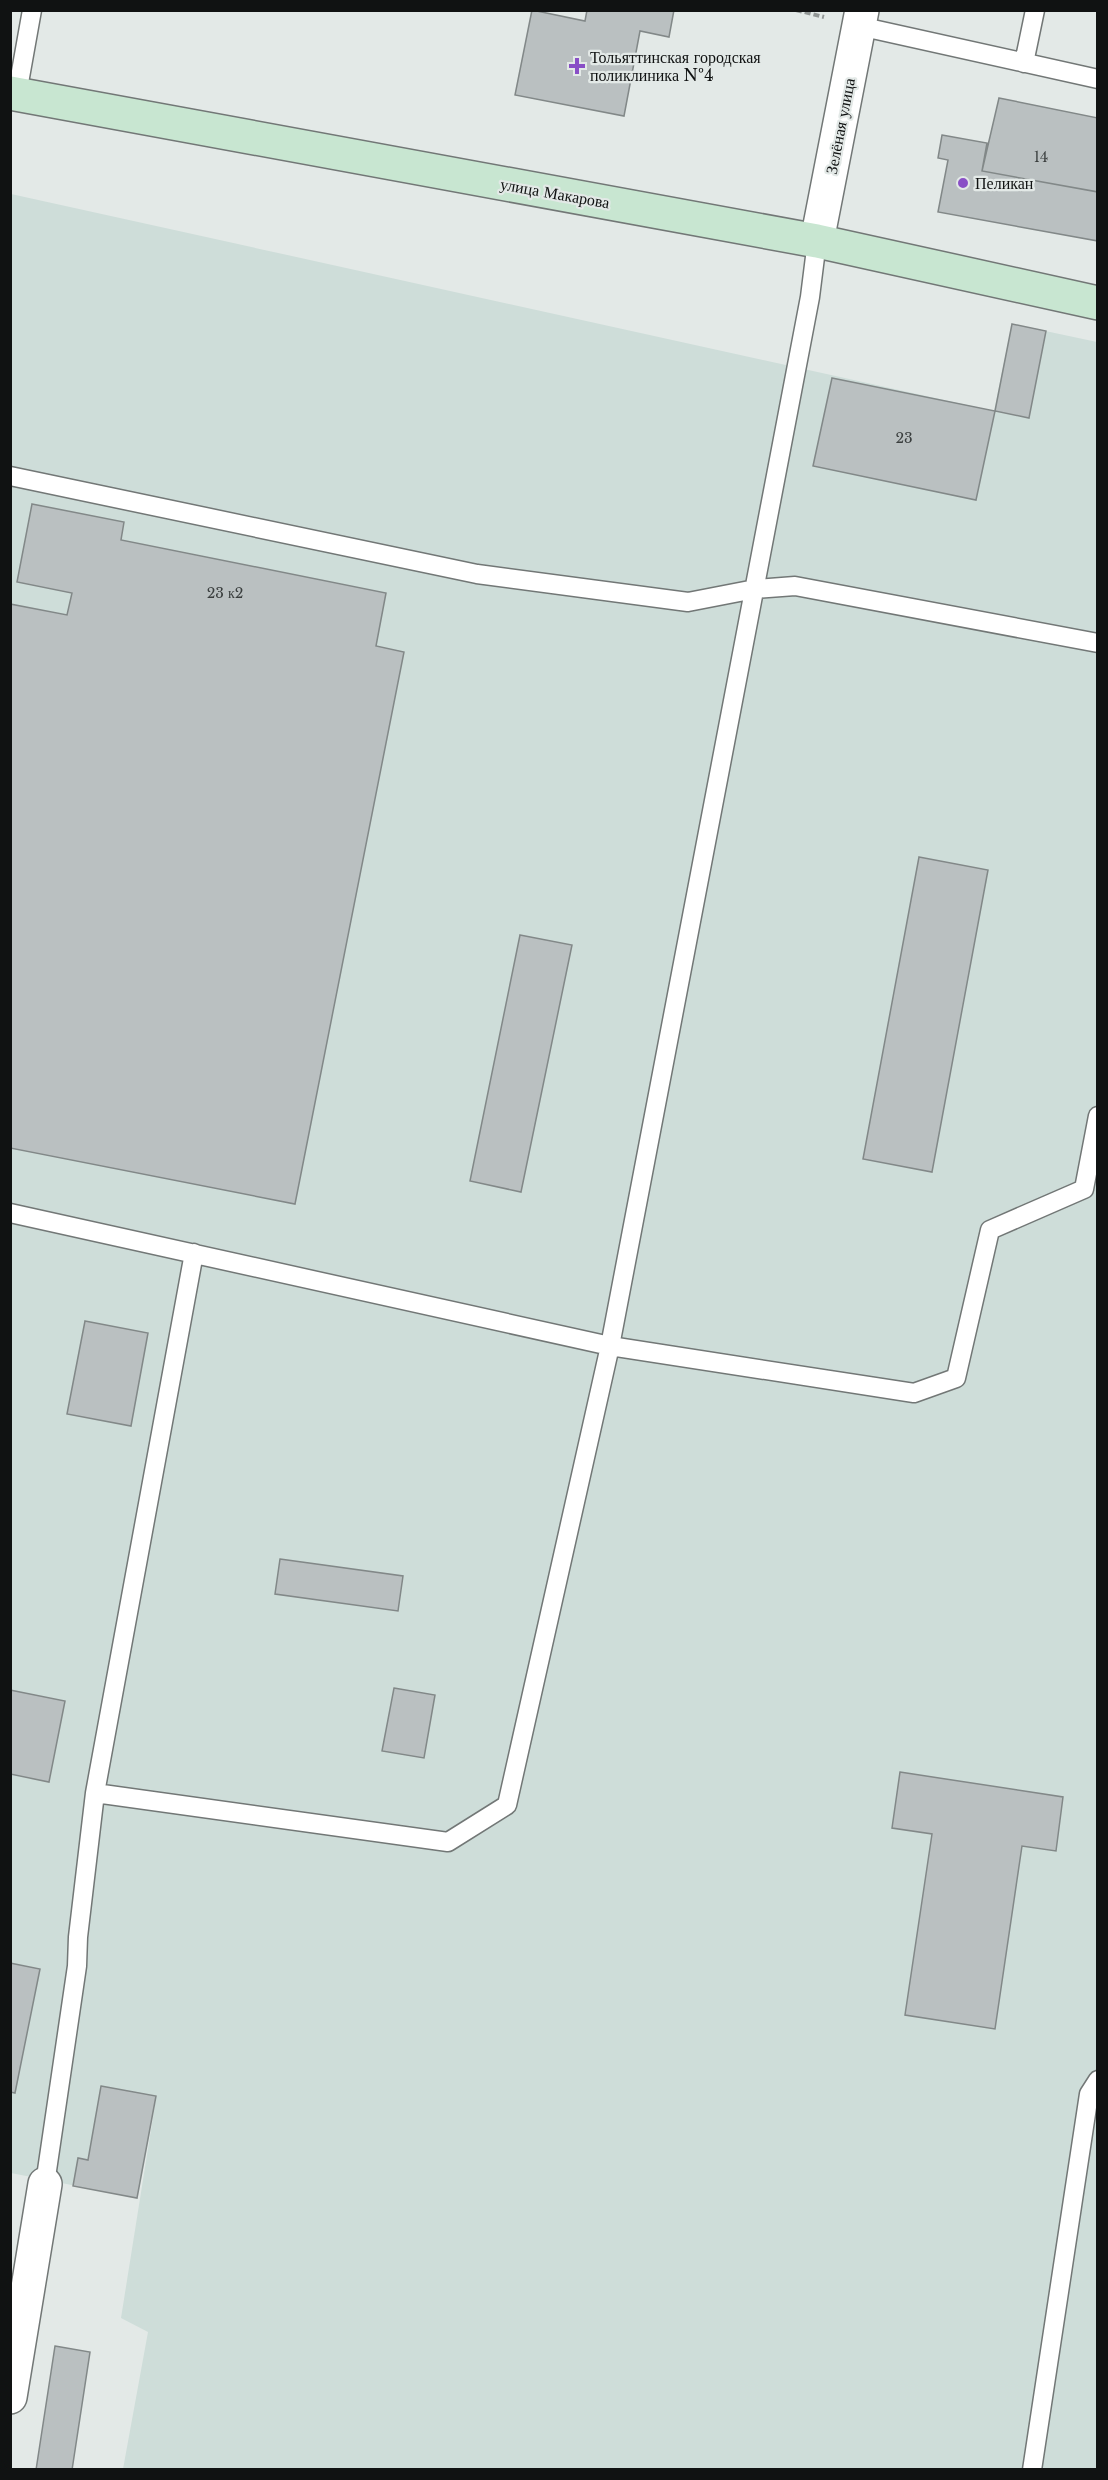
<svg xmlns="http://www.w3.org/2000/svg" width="1108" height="2480" font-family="'Libre Baskerville',serif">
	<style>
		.built { fill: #ceddd9 }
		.building { fill: #bac0c1; stroke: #828888; stroke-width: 1.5 }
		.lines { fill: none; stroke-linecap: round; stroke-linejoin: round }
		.lane-casing { stroke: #727776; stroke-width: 21 }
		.street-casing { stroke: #727776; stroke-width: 36 }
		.secondary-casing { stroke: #727776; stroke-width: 36 }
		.path { stroke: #919695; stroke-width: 4; stroke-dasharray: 6 3; stroke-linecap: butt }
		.lane { stroke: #fff; stroke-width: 18 }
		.street { stroke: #fff; stroke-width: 33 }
		.secondary { stroke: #c8e6d1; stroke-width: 33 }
		.poi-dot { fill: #894fc6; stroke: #e3e9e7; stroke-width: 2 }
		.labels { text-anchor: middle; stroke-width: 4.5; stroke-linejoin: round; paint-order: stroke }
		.number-label { font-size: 14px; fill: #3a3e3e }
		.poi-label { font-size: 16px; fill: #101212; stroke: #e3e9e7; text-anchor: start }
		.street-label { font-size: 16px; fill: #101212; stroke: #e3e9e7 }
	</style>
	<rect width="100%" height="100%" fill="#e3e9e7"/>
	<!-- built -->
	<path class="built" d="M11,194L994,411L1012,324L1097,342V2469H123L148,2332L121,2318L157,2092L137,2198L11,2173Z"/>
	<!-- building -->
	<path class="building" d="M532,10L585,21L587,10H674L669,37L640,31L624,116L515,95Z
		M999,98L1098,118V192L982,171Z
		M942,135L987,143L982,171L1098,192V241L938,212L948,160L938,158Z
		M1012,324L1046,331L1029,418L995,411Z
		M832,378L995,411L976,500L813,466Z
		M32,504L124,522L121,540L386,593L376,646L404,652L295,1204L10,1148V604L67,615L72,593L17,582Z
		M919,857L988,870L932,1172L863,1159Z
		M520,935L572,945L521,1192L470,1181Z
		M85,1321L148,1333L131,1426L67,1414Z
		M280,1559L403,1576L398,1611L275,1594Z
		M394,1688L435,1695L424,1758L382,1751Z
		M10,1690L65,1701L49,1782L10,1774Z
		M900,1772L1063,1797L1056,1851L1022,1846L995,2029L905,2015L932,1834L892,1828Z
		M10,1963L40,1969L15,2093L10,2092Z
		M101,2086L156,2096L137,2198L73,2186L78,2158L88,2160Z
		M55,2346L90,2352L72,2470H36Z"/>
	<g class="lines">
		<!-- lane casing -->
		<g class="lane-casing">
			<path id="lane" d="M859,26L1098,79
				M1024,63L1035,10
				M17,94L32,10
				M10,476L477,574L688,602L755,589L795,586L1098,643
				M10,1213L610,1346L914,1393L956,1378L990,1230L1084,1189L1098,1116
				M95,1793L448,1842L507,1805L610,1346L810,297L817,241
				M45,2184L77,1966L78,1937L95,1793L194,1253
				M1032,2470L1089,2094L1098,2080"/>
		</g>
		<!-- street casing -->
		<g class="street-casing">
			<path id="street" d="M817,241L862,10
				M10,2397L45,2184"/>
		</g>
		<!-- secondary casing -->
		<g class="secondary-casing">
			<path id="secondary" d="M10,93L817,241L1098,303"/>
		</g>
		<!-- path -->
		<path class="path" d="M796,10L824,17"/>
		<!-- lane -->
		<use href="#lane" class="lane"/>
		<!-- street -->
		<use href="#street" class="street"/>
		<!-- secondary -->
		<use href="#secondary" class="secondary"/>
	</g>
	<!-- markers -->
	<g class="poi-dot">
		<path d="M574 57h6v6h6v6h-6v6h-6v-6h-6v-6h6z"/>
		<circle cx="963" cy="183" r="6"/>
	</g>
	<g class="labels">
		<!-- number labels -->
		<g class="number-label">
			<text x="1041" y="162">14</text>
			<text x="904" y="443">23</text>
			<text x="225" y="598">23 к2</text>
		</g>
		<!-- poi labels -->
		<g class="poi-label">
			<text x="590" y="63">Тольяттинская городская<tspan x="590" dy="18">поликлиника №4</tspan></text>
			<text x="975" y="189">Пеликан</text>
		</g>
		<!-- street labels -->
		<g class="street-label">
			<text transform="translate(840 126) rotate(-79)" y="6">Зелёная улица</text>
			<text transform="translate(555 193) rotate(10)" y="6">улица Макарова</text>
		</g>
	</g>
	<!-- border -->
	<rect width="1108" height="2480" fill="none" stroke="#101212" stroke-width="24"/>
</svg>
